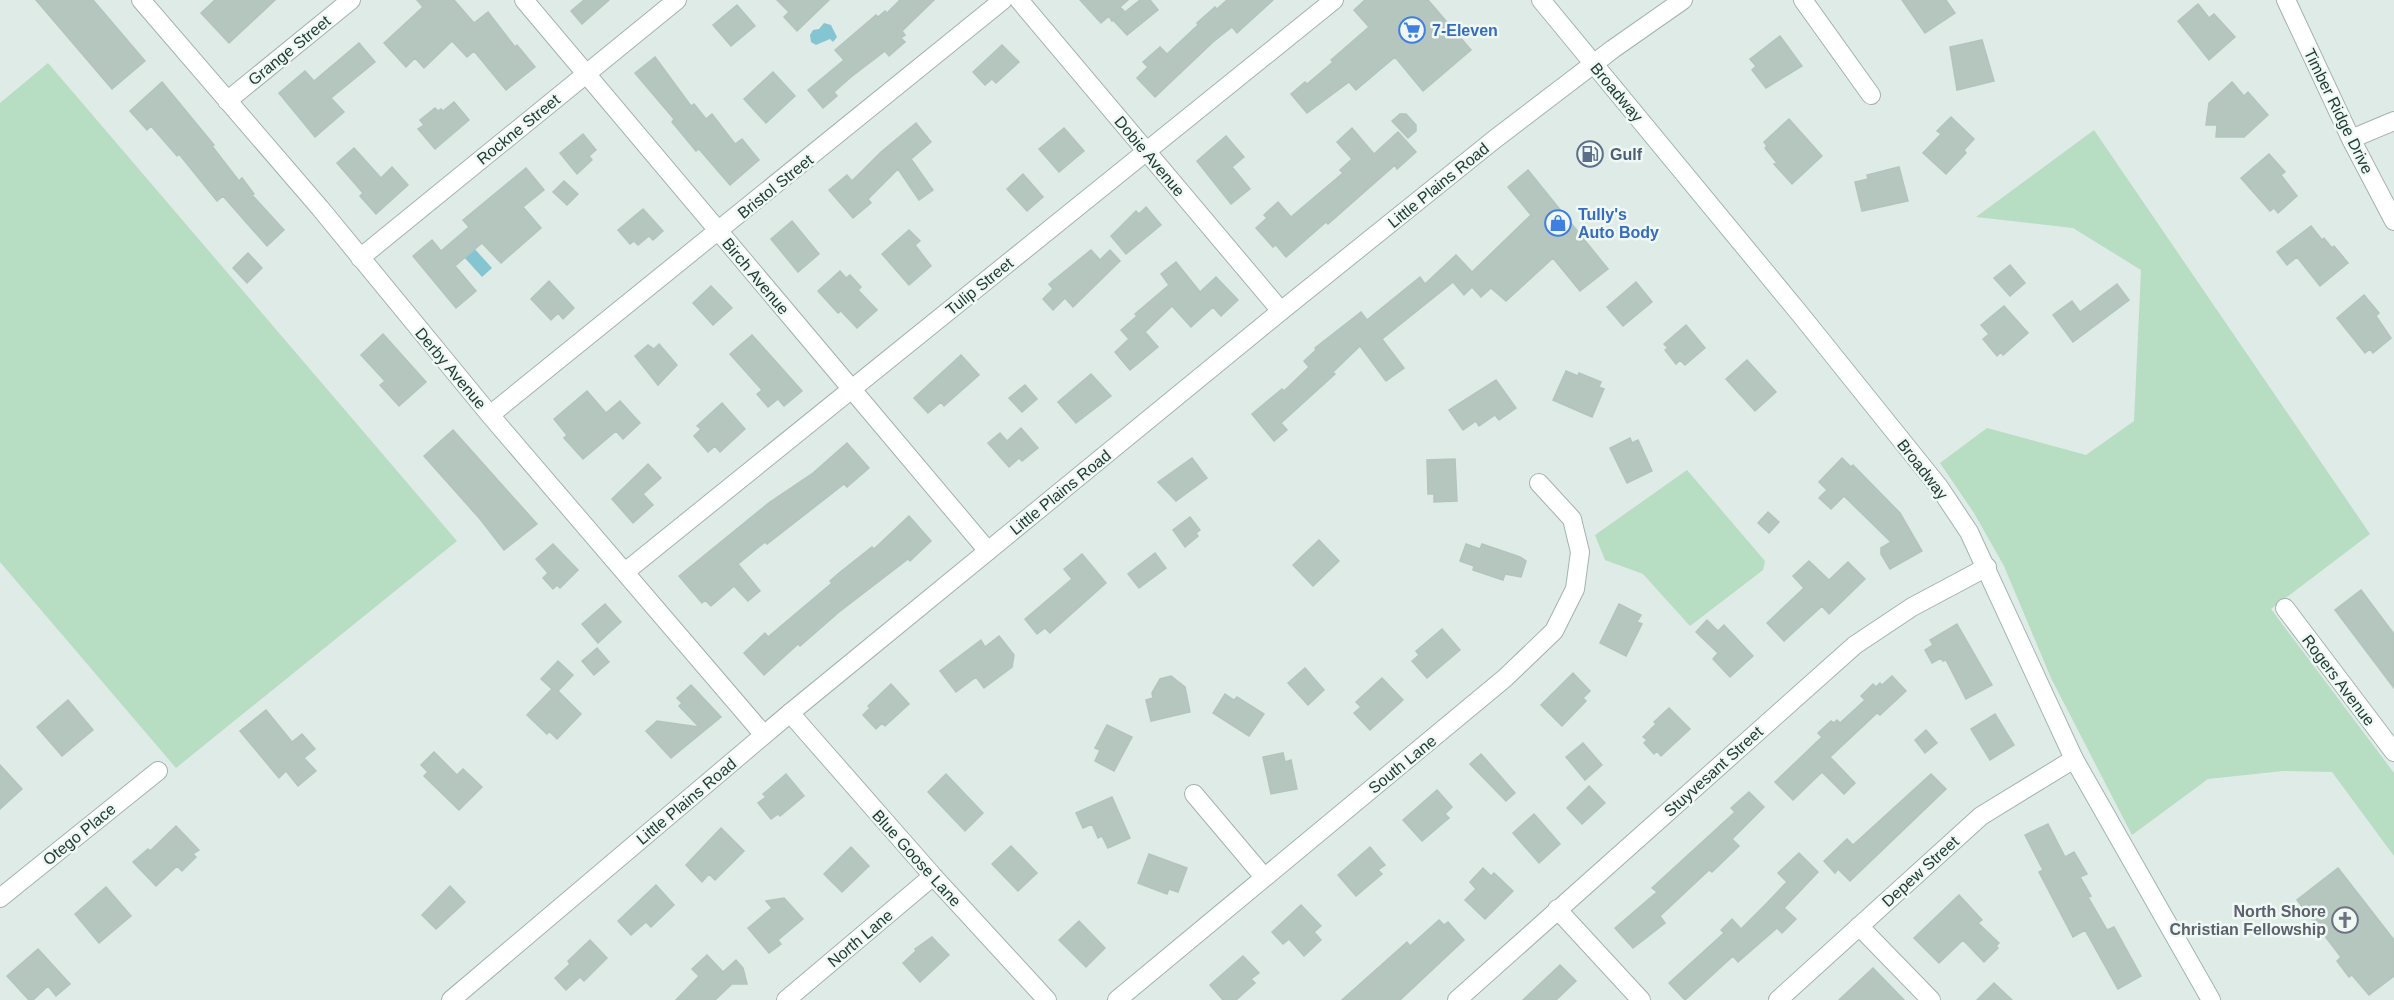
<svg xmlns="http://www.w3.org/2000/svg" width="2394" height="1000" font-family="Helvetica,sans-serif">
	<style>
		.green { fill: #b7ddc2 }
		.water { fill: #85c5d2 }
		.building { fill: #b5c6bf; stroke: #b2c5bd; stroke-width: 1.5 }
		.lines { fill: none; stroke-linecap: round; stroke-linejoin: round }
		.minor-casing { stroke: #a2b3ad; stroke-width: 20 }
		.tertiary-casing { stroke: #a2b3ad; stroke-width: 20 }
		.secondary-casing { stroke: #9eb7ae; stroke-width: 20 }
		.minor { stroke: #fff; stroke-width: 18 }
		.tertiary { stroke: #fff; stroke-width: 18 }
		.secondary { stroke: #fff; stroke-width: 18 }
		.labels { text-anchor: middle; stroke-width: 5; stroke-linejoin: round; paint-order: stroke }
		.shop-label { font-size: 16px; font-weight: bold; fill: #366cbe; stroke: #f0f8f4; text-anchor: start }
		.street-label { font-size: 16px; fill: #203b35; stroke: #f0f8f4 }
		.service-label { font-size: 16px; font-weight: bold; fill: #4e5e75; stroke: #f0f8f4; text-anchor: start }
		.worship-label { font-size: 16px; font-weight: bold; fill: #5b616d; stroke: #f0f8f4; text-anchor: end }
	</style>
	<rect width="100%" height="100%" fill="#dfebe6"/>
	<!-- green -->
	<path class="green" d="M48,63L457,541L176,768L0,562V103Z
		M2094,130L2370,534L2271,609L2394,773V856L2332,772L2283,771L2208,779L2132,835L2051,678L2004,566L1974,513L1940,463L1987,428L2086,455L2134,421L2141,270L2073,228L1976,217Z
		M1687,470L1765,561L1763,570L1690,626L1643,574L1605,560L1595,535Z"/>
	<!-- water -->
	<path class="water" d="M824,23L831,25L837,37L833,42L830,39L816,45L811,42L810,35L813,30L819,29Z
		M473,247L492,268L482,277L463,256Z"/>
	<!-- building -->
	<path class="building" d="M36,0H93L145,61L112,89Z
		M215,0H275L229,43L201,13Z
		M417,0H454L474,23L488,12L515,47L517,45L535,67L506,90L474,51L467,57L452,41L424,68L415,58L406,67L384,43L423,7Z
		M584,0H609L582,24L571,11Z
		M777,0H829L797,31L784,17L789,12Z
		M900,0H934L902,31L905,35L901,38L905,42L889,56L885,51L851,77L834,92L837,96L823,108L808,90L844,60L835,50L876,15L878,17L885,11L887,13Z
		M1080,0H1128L1120,7L1124,11L1112,21L1109,16L1101,23Z
		M1140,0H1150L1158,10L1127,35L1114,21Z
		M1227,0H1273L1237,33L1232,27L1213,42L1155,97L1137,78L1148,67L1143,62L1160,47L1167,54L1198,25L1197,23L1215,7L1217,9Z
		M1365,0H1428L1471,50L1423,91L1395,57L1356,90L1349,82L1307,113L1291,94L1305,82L1307,84L1333,62L1331,60L1369,27L1354,10Z
		M1902,0H1946L1955,13L1925,33Z
		M2198,4L2209,18L2214,14L2235,37L2209,60L2178,21Z
		M737,5L755,26L731,46L713,25Z
		M1780,36L1802,66L1766,88L1752,70L1756,66L1750,59Z
		M1982,40L1994,81L1957,90L1950,47Z
		M359,43L375,62L331,98L344,112L315,137L279,93L305,71L314,81Z
		M1002,45L1019,62L996,83L992,79L985,85L973,72Z
		M655,57L691,106L694,104L706,119L712,114L735,144L742,139L759,160L730,185L699,149L696,151L672,122L674,119L635,73Z
		M773,72L795,96L766,123L744,99Z
		M162,82L214,145L212,146L239,181L242,178L254,194L252,195L284,230L267,246L223,196L217,201L179,154L177,156L151,126L147,130L130,111Z
		M2232,82L2244,96L2248,92L2268,115L2244,137H2216L2217,125H2206L2209,103Z
		M454,102L469,120L435,149L418,129L424,125L420,120L435,108L438,111L441,109L443,111Z
		M1400,114H1406L1416,125V131L1408,138L1392,121Z
		M1951,117L1974,139L1964,150L1966,153L1946,174L1923,153L1941,134L1937,131Z
		M1789,119L1822,156L1792,184L1774,164L1777,163L1765,148L1767,146L1764,142Z
		M916,123L931,142L911,159L933,190L919,200L898,169L868,199L871,203L853,218L829,190L847,175L852,181L881,152Z
		M1064,128L1084,151L1059,172L1039,149Z
		M1352,128L1374,154L1398,132L1416,152L1397,169L1395,165L1328,224L1326,222L1286,257L1276,245L1273,247L1256,228L1267,218L1264,215L1278,202L1291,217L1343,173L1340,170L1352,159L1337,142Z
		M583,134L596,150L589,156L592,160L577,174L560,153Z
		M1226,136L1244,157L1232,167L1250,189L1231,204L1197,161Z
		M354,148L381,178L392,167L408,185L376,214L360,196L363,193L337,163Z
		M2269,154L2285,172L2281,175L2297,196L2278,213L2274,208L2270,211L2241,178Z
		M1899,167L1908,201L1862,211L1855,182L1868,179L1867,175Z
		M526,168L544,190L523,207L541,228L501,263L482,243L455,266L476,291L456,308L413,256L432,240L441,251L469,227L463,220Z
		M1528,170L1608,269L1580,291L1553,258L1506,301L1491,288L1481,297L1472,287L1464,295L1453,282L1382,339L1404,368L1386,381L1360,346L1333,372L1335,374L1281,423L1287,430L1274,441L1252,414L1282,389L1284,391L1309,367L1304,361L1316,350L1315,348L1361,312L1367,320L1420,277L1425,284L1456,255L1472,272L1531,215L1508,187Z
		M1023,174L1043,197L1027,211L1007,189Z
		M564,181L578,194L567,205L553,192Z
		M1146,207L1161,225L1126,254L1111,236L1136,211L1139,214Z
		M643,209L663,231L653,240L649,236L638,245L634,241L630,244L618,230Z
		M792,221L819,254L798,272L771,239Z
		M2311,226L2322,240L2324,238L2332,248L2334,246L2348,263L2320,286L2297,257L2287,265L2277,252Z
		M909,230L920,241L915,245L931,266L909,285L882,254Z
		M1091,250L1100,260L1110,250L1120,261L1073,307L1065,298L1053,310L1043,299L1053,289L1049,284Z
		M248,253L262,268L247,283L233,268Z
		M1176,262L1200,292L1216,277L1238,300L1221,316L1213,307L1191,327L1172,306L1145,332L1158,347L1130,370L1115,352L1129,339L1121,330L1137,316L1135,314L1169,285L1161,274Z
		M2010,265L2025,283L2010,296L1994,278Z
		M840,271L846,278L850,275L861,287L858,290L877,310L857,328L841,311L838,313L818,291Z
		M549,281L574,308L563,319L558,313L551,320L531,299Z
		M1636,282L1652,302L1623,326L1607,307Z
		M2117,284L2129,300L2073,342L2053,315L2072,301L2080,312Z
		M711,286L732,308L713,325L693,303Z
		M2364,295L2379,313L2376,316L2391,338L2373,353L2370,349L2365,353L2337,318Z
		M2004,306L2028,333L2003,355L2001,352L1997,356L1983,339L1989,334L1981,325Z
		M1686,325L1705,348L1685,365L1680,360L1676,364L1665,350L1668,348L1664,344Z
		M383,334L426,382L399,406L380,385L385,381L361,355Z
		M752,335L802,391L784,406L778,399L768,407L757,394L762,390L730,354Z
		M659,344L677,365L658,385L635,356L648,345L654,349Z
		M961,355L979,375L944,406L941,402L928,413L914,398Z
		M1747,360L1776,392L1755,411L1726,379Z
		M1566,371L1578,376L1579,373L1601,382L1599,387L1604,389L1592,417L1553,400Z
		M1091,374L1111,396L1076,423L1058,402Z
		M1496,380L1516,408L1499,420L1495,415L1479,426L1476,421L1463,430L1449,410Z
		M1025,385L1037,399L1022,412L1009,398Z
		M587,391L606,413L620,401L640,423L623,439L616,431L583,459L564,438L567,435L554,419Z
		M722,403L745,429L720,452L715,446L708,452L694,436L701,429L697,426Z
		M1021,428L1038,448L1022,461L1019,458L1009,467L988,443L1000,433L1007,441Z
		M453,430L537,524L504,550L480,519L424,456Z
		M1630,438L1632,443L1638,440L1652,471L1627,483L1610,448Z
		M847,443L869,468L847,487L844,484L767,544L765,542L738,564L760,591L748,601L734,586L711,606L705,600L702,603L679,576L770,502L813,473Z
		M1192,458L1207,478L1176,501L1158,482Z
		M1842,458L1851,467L1853,465L1900,513L1922,551L1890,569L1881,554V548L1891,542L1844,496L1831,509L1819,498L1827,490L1819,482Z
		M1455,459L1457,501L1434,502V494H1428L1427,460Z
		M648,464L661,478L643,494L653,505L633,523L612,499Z
		M1768,512L1779,522L1769,533L1758,523Z
		M909,516L931,541L910,561L908,559L839,612L800,646L798,644L764,675L744,653L765,633L768,637L832,583L830,581L839,573L872,547L874,549Z
		M1190,517L1200,530L1196,533L1198,536L1185,547L1173,530Z
		M1319,540L1339,561L1313,586L1293,565Z
		M553,544L578,570L560,588L557,585L553,589L543,578L548,573L536,559Z
		M1466,544L1480,549L1482,544L1520,557L1526,561L1521,577L1505,574L1503,580L1473,570L1474,566L1460,561Z
		M1155,553L1166,568L1139,588L1128,574Z
		M1082,554L1106,583L1050,633L1045,628L1037,634L1025,619L1072,579L1064,569Z
		M1809,561L1829,580L1848,562L1865,579L1829,614L1822,606L1784,641L1767,623L1804,588L1793,576Z
		M2361,590L2394,634V688L2335,610Z
		M605,604L621,622L598,643L582,624Z
		M1619,604L1641,615L1637,622L1642,624L1626,656L1600,643Z
		M1707,620L1718,631L1724,625L1753,656L1730,677L1713,659L1718,653L1696,632Z
		M1957,624L1992,685L1966,699L1946,660L1943,661L1941,658L1932,663L1925,650L1933,645L1930,640Z
		M1442,629L1460,650L1427,678L1412,661L1419,655L1416,651Z
		M999,636L1014,655L1012,667L984,688L976,677L956,692L940,671L981,640L985,647Z
		M597,648L609,662L594,675L582,661Z
		M558,661L573,675L558,691L581,714L557,739L549,731L547,734L527,715L552,689L541,679Z
		M1305,668L1324,690L1308,705L1288,683Z
		M1573,673L1590,691L1583,698L1586,701L1562,726L1541,705Z
		M1171,676L1185,687L1190,712L1151,721L1146,700L1153,698L1152,693L1160,679Z
		M1892,676L1906,691L1880,715L1877,713L1830,757L1855,783L1844,794L1822,772L1793,800L1775,782L1822,737L1818,733L1831,721L1834,723L1837,720L1840,723L1865,700L1861,696L1873,684L1876,687L1880,683L1882,685Z
		M1382,678L1403,700L1370,730L1354,713L1361,707L1356,702Z
		M891,684L909,704L885,726L882,723L876,729L863,715L870,708L868,706Z
		M691,685L721,717L671,758L646,731L657,721L699,727L679,706L682,703L677,698Z
		M1225,694L1234,700L1237,697L1264,714L1249,736L1213,713Z
		M68,700L93,730L62,756L37,727Z
		M1669,708L1690,729L1661,756L1657,751L1654,754L1644,743L1647,740L1643,737L1656,724L1654,722Z
		M266,710L292,742L302,734L315,749L304,758L316,771L298,786L286,771L279,778L240,731Z
		M1995,714L2014,745L1990,760L1971,729Z
		M1107,725L1132,737L1114,771L1095,761L1100,750L1095,748Z
		M1926,730L1937,743L1925,753L1915,740Z
		M1583,743L1602,765L1585,780L1566,757Z
		M434,752L457,775L463,769L482,787L459,810L424,776L428,772L421,765Z
		M1283,753L1285,762L1291,760L1297,789L1271,794L1263,757Z
		M1481,754L1515,793L1506,801L1470,764Z
		M0,765L22,789L0,809Z
		M786,774L804,796L780,816L778,814L771,819L758,803L766,797L763,794Z
		M946,774L983,813L965,831L928,792Z
		M1931,774L1946,789L1850,881L1838,869L1835,873L1824,861L1847,839L1853,845Z
		M1589,786L1605,803L1582,824L1567,808Z
		M1437,790L1452,807L1445,814L1449,818L1422,841L1403,820Z
		M1749,792L1764,807L1732,839L1739,846L1712,872L1709,870L1660,916L1665,923L1633,948L1615,928L1657,892L1652,888L1735,812L1731,808Z
		M1112,797L1130,838L1108,848L1102,836L1098,838L1092,824L1083,828L1076,813Z
		M1534,814L1560,844L1539,863L1513,833Z
		M2048,824L2065,857L2074,852L2087,874L2080,877L2091,896L2088,897L2107,930L2114,927L2141,976L2118,989L2085,930L2073,937L2039,872L2043,870L2025,835Z
		M176,826L199,850L193,854L196,857L182,871L177,866L156,886L133,862L148,849L150,851Z
		M721,828L744,851L715,880L709,874L702,882L686,865Z
		M1011,846L1037,873L1018,891L992,864Z
		M851,847L869,866L842,892L824,874Z
		M1370,847L1385,865L1378,870L1382,874L1356,896L1338,875Z
		M1799,853L1818,872L1784,908L1796,919L1782,933L1777,928L1738,962L1733,956L1685,1000L1669,983L1724,933L1721,930L1732,919L1741,929L1767,903L1787,882L1778,873Z
		M1149,854L1187,868L1178,892L1169,889L1167,894L1138,883Z
		M1483,868L1491,876L1494,873L1513,891L1485,919L1465,900L1476,889L1470,882Z
		M2338,868L2394,940V976L2369,995L2352,975L2349,977L2337,961L2341,957L2297,900Z
		M656,885L674,905L651,927L646,922L631,935L618,921Z
		M450,886L465,902L436,929L422,915Z
		M106,887L131,916L99,943L75,914Z
		M1959,895L1982,920L1978,923L1999,943L1996,946L1998,948L1984,962L1963,940L1939,963L1914,938Z
		M784,898L803,919L778,940L781,944L769,953L748,928L772,908L766,901Z
		M1301,905L1321,926L1314,932L1321,940L1304,956L1289,939L1283,944L1272,932Z
		M1439,920L1444,925L1448,922L1464,940L1400,1000H1342L1407,942L1410,946Z
		M1079,921L1105,948L1086,967L1059,940Z
		M932,937L949,955L920,982L903,963L916,951L915,949Z
		M590,940L607,958L584,981L580,977L566,990L555,978L570,964L568,961Z
		M38,949L70,984L56,996L48,986L33,1000H29L7,976Z
		M707,955L723,972L736,960L743,968L747,984H732L715,1000H676L699,976L692,969Z
		M1243,956L1259,973L1251,979L1255,983L1236,1000H1223L1210,985Z
		M1560,965L1576,981L1556,1000H1523Z
		M1873,968L1904,1000H1839Z
		M1994,983L2012,1000H1977Z"/>
	<g class="lines">
		<!-- minor casing -->
		<g class="minor-casing">
			<path id="minor" d="M141,0L320,208L490,415L764,735
				M524,0L988,551
				M1019,0L1281,311
				M1803,0L1871,95
				M2286,0L2351,139L2394,221
				M227,101L351,0
				M2351,139L2394,121
				M360,258L677,0
				M490,415L1003,0
				M625,572L1334,0
				M2285,608L2394,752
				M790,713L933,876L1047,1000
				M1194,794L1264,877
				M0,898L158,771
				M1557,909L1641,1000
				M1859,926L1931,1000
				M786,1000L933,876
				M1117,1000L1505,678L1554,631L1575,589L1580,552L1572,519L1539,483
				M1457,1000L1855,645L1912,607L1987,567
				M1778,1000L1981,816L2074,759"/>
		</g>
		<!-- tertiary casing -->
		<g class="tertiary-casing">
			<path id="tertiary" d="M451,1000L790,713L1281,311L1495,139L1613,49L1683,0"/>
		</g>
		<!-- secondary casing -->
		<g class="secondary-casing">
			<path id="secondary" d="M1541,0L1800,314L1939,487L1969,532L2074,759L2211,1000"/>
		</g>
		<!-- minor -->
		<use href="#minor" class="minor"/>
		<!-- tertiary -->
		<use href="#tertiary" class="tertiary"/>
		<!-- secondary -->
		<use href="#secondary" class="secondary"/>
	</g>
	<!-- icons -->
	<defs>
		<g id="supermarket-ring" transform="scale(1.35)"><circle r="9.5" fill="#f0f8f4" stroke="#3f7fe0" stroke-width="1.5"/><path d="M-6-5.5h2.5l.6 2H6L4.5 2H-2.5L-4.4-4H-6ZM-1.5 3.2a1.3 1.3 0 1 0 .1 0ZM3 3.2a1.3 1.3 0 1 0 .1 0Z" fill="#3f7fe0"/></g>
		<g id="fuel-ring" transform="scale(1.35)"><circle r="9.5" fill="#f0f8f4" stroke="#5c6f8a" stroke-width="1.5"/><path d="M-5.5-6h7V0h2V4h1.3V-2.5L3-4.5l.8-.8L6-3V5H2.5V1h-1V6h-7ZM-4.2-4.7v3.2H.2V-4.7Z" fill="#5c6f8a"/></g>
		<g id="shop-ring" transform="scale(1.35)"><circle r="9.5" fill="#f0f8f4" stroke="#3f7fe0" stroke-width="1.5"/><path d="M-5-2.5h2.3a2.7 3.5 0 0 1 5.4 0H5L5.5 6h-11ZM-1.5-2.5h3a1.5 2.3 0 0 0-3 0Z" fill="#3f7fe0"/></g>
		<g id="church-ring" transform="scale(1.35)"><circle r="9.5" fill="#f0f8f4" stroke="#6b7280" stroke-width="1.5"/><path d="M-1.2-6h2.4v3.5h3.3v2.4h-3.3V6h-2.4V-.1h-3.3v-2.4h3.3Z" fill="#6b7280"/></g>
	</defs>
	<g fill-rule="evenodd">
		<use href="#supermarket-ring" x="1412" y="30"/>
		<use href="#fuel-ring" x="1590" y="154"/>
		<use href="#shop-ring" x="1558" y="223"/>
		<use href="#church-ring" x="2345" y="920"/>
	</g>
	<g class="labels">
		<!-- shop labels -->
		<g class="shop-label">
			<text x="1432" y="36">7-Eleven</text>
			<text x="1578" y="220">Tully's<tspan x="1578" dy="18">Auto Body</tspan></text>
		</g>
		<!-- street labels -->
		<g class="street-label">
			<text transform="translate(289 50) rotate(-39)" y="6">Grange Street</text>
			<text transform="translate(1617 92) rotate(50)" y="6">Broadway</text>
			<text transform="translate(2339 111) rotate(64)" y="6">Timber Ridge Drive</text>
			<text transform="translate(518 129) rotate(-39)" y="6">Rockne Street</text>
			<text transform="translate(1150 156) rotate(50)" y="6">Dobie Avenue</text>
			<text transform="translate(1438 185) rotate(-39)" y="6">Little Plains Road</text>
			<text transform="translate(775 186) rotate(-39)" y="6">Bristol Street</text>
			<text transform="translate(756 276) rotate(50)" y="6">Birch Avenue</text>
			<text transform="translate(979 286) rotate(-39)" y="6">Tulip Street</text>
			<text transform="translate(451 368) rotate(50)" y="6">Derby Avenue</text>
			<text transform="translate(1923 469) rotate(52)" y="6">Broadway</text>
			<text transform="translate(1060 492) rotate(-39)" y="6">Little Plains Road</text>
			<text transform="translate(2339 680) rotate(53)" y="6">Rogers Avenue</text>
			<text transform="translate(1402 764) rotate(-39)" y="6">South Lane</text>
			<text transform="translate(1713 771) rotate(-42)" y="6">Stuyvesant Street</text>
			<text transform="translate(686 801) rotate(-40)" y="6">Little Plains Road</text>
			<text transform="translate(79 834) rotate(-39)" y="6">Otego Place</text>
			<text transform="translate(917 858) rotate(48)" y="6">Blue Goose Lane</text>
			<text transform="translate(1920 871) rotate(-42)" y="6">Depew Street</text>
			<text transform="translate(860 938) rotate(-40)" y="6">North Lane</text>
		</g>
		<!-- service labels -->
		<g class="service-label">
			<text x="1610" y="160">Gulf</text>
		</g>
		<!-- worship labels -->
		<g class="worship-label">
			<text x="2326" y="917">North Shore<tspan x="2326" dy="18">Christian Fellowship</tspan></text>
		</g>
	</g>
</svg>
